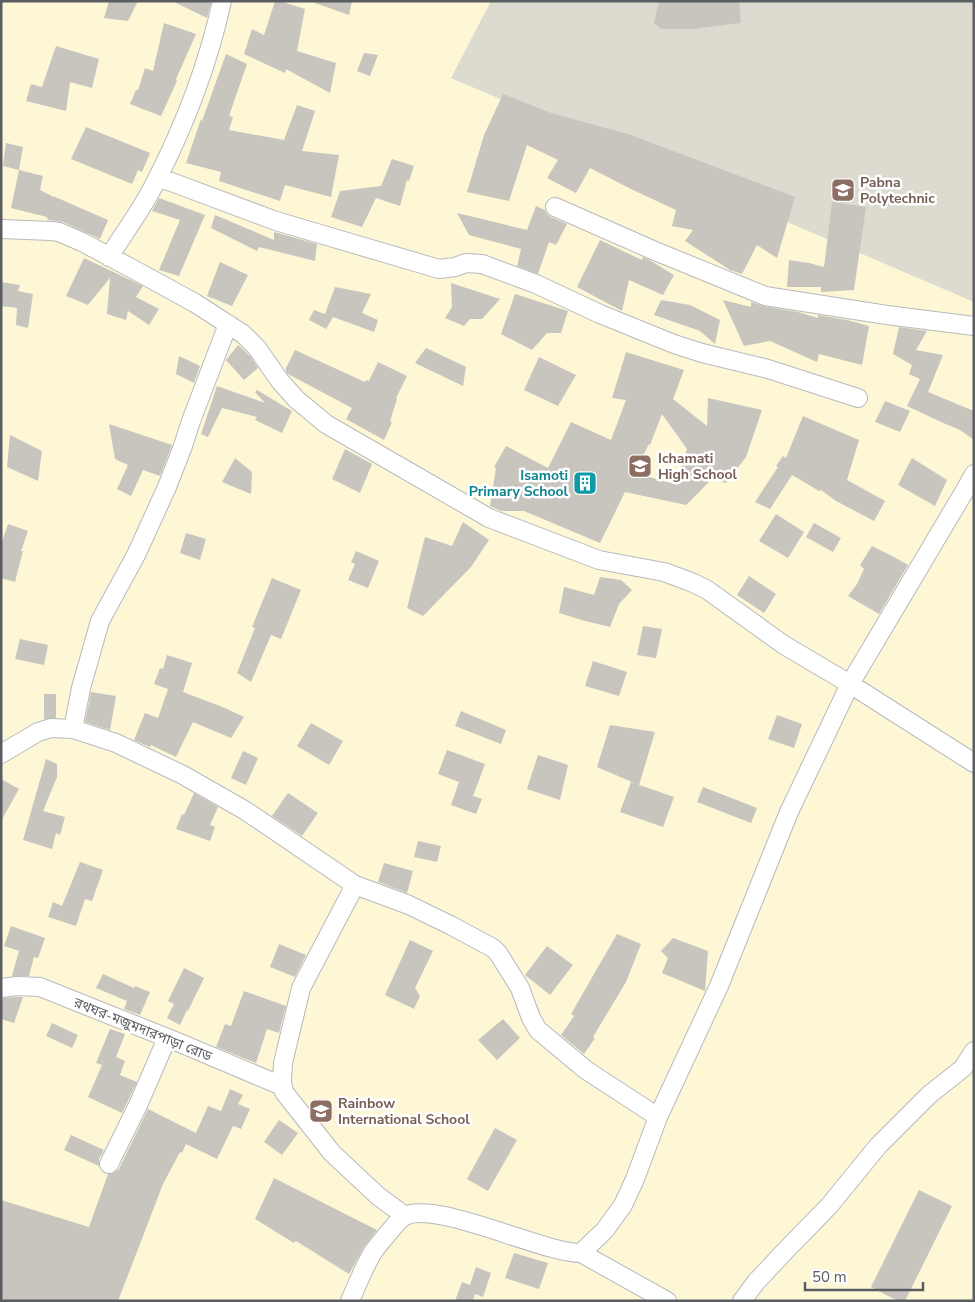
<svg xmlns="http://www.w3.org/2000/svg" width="975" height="1302" font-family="'Nunito Sans','Noto Sans Bengali',sans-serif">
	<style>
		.commercial { fill: #fdf7d6 }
		.education { fill: #dddad0 }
		.building { fill: #c8c5bf; fill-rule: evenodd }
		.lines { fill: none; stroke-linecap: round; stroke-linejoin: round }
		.minor-casing { stroke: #b7b9be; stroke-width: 20 }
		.minor { stroke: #fff; stroke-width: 18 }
		.labels { text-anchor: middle; stroke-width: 5; stroke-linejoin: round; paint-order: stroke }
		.education-label { font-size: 14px; font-weight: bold; fill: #785e54; stroke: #fff; text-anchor: start }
		.culture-label { font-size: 14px; font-weight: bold; fill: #0d838f; stroke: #fff; text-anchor: end }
		.street-label { font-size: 14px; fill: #5a5d62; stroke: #fff }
	</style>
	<rect width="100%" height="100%" fill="#edebe1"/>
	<!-- commercial -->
	<path class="commercial" d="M1,1H974V1301H1Z"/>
	<!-- education -->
	<path class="education" d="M491,1H974V302L451,78Z"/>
	<!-- building -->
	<path class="building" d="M109,1H138L128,21L104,18Z
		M172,1H208L211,3L207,18Z
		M275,1H280L305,9L297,51L336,63L330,93L286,69L285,73L244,54L252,29L264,35Z
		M315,1H352L349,15L315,3Z
		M659,2H739L741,23L693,29H661L654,23Z
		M164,23L196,34L176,79L177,81L161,116L130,104L136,90H138L145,68L153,71Z
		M56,46L99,59L92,88L70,82L66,111L26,101L31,84L42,87Z
		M364,53L378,55L370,76L357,71Z
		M226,54L247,64L229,116L233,117L229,130L284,140L297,105L315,111L302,151L339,155L331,197L285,185L280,201L219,181L221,172L186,163L201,119L202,121Z
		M503,94L551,113L628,134L795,197L777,258L757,245L742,274L730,270L685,241L693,230L672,226L676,210L635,191L590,168L576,193L547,178L558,160L527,145L509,201L467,192L484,135Z
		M86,127L150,153L142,172L138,170L132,184L71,159Z
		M6,143L23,147L19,170L3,166Z
		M392,159L414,166L409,181L407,180L400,206L376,198L362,227L331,217L340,191L381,186Z
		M19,170L43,176L40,190L52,196V198L53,196L108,220L100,239L63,222L48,220L47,217L11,208Z
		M159,198L205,215L179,276L159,270L180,220L152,211Z
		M832,202L866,207L854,290L821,292V287H787L789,260L809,263L824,267Z
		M536,206L545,210L547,214L551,217L567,224L556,245L549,242L538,274L517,266L521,249L469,235L457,213L527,230Z
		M215,215L274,240V232L317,244L315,261L259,247L257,251L211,228Z
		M600,240L642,260L643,257L651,261L674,275L663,295L629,280L622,311L577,287Z
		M84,258L143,286L136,297L159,309L149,325L128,311L126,320L107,314L110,278L88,305L66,296Z
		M220,262L248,275L232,306L207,296Z
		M1,282L20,285L18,291L33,294L28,328L16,325L17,308L1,306Z
		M451,283L500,299L482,319H470L464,326L445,318L452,307Z
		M335,287L371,294L362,313L378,320L374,332L325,314Z
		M515,294L568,311L561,333H547L532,350L501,334Z
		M661,300L690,305L720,320L715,344L700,331L654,315Z
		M723,300L751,307V302L763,306L798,312L818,318V315L847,320L869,326L862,365L819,354L817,362L770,341L744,346Z
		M314,310L333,317L326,329L309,320Z
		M899,327L927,331L916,350L943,355L928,392L974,411V440L960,430L941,422L907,406L920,379L909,374L912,365L893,354Z
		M238,345L251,357L258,368L244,380L226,360Z
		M426,348L466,367L463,386L415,363Z
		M295,350L365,382L366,380L369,381L378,362L407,376L396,398L397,399L390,421L392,422L384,440L346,419L352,408L288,374L286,372V368Z
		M626,352L684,370L673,399L707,426L708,398L762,410L746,457L726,483L712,478L706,485L686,505L625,492L600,543L524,511H501L490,506L496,468L494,467L506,446L548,468L571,422L611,440L626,400L612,398ZM662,414L687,449L675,484L634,473L649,444L650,445Z
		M179,356L200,366L194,383L176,374Z
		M539,357L576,375L558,406L524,390Z
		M217,386L265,403L255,392L257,390L292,411L282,433L255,420L257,417L222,408L208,437L201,434Z
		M885,401L910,411L900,432L875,422Z
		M803,416L859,440L847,480L885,501L874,521L836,501L821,490L819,491L792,475L770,509L755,502L778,467L776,466L783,456L786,458Z
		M109,424L172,445L160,476L143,470L131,496L117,489L128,465L115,459Z
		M10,435L42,451L38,481L7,467Z
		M345,449L372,464L360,493L332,479Z
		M235,458L252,472L251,494L222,482Z
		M912,458L947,480L935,506L898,485Z
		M776,514L804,532L788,558L759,541Z
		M463,522L489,540L471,567L423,616L407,608L425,537L452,546Z
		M814,523L841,538L833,552L806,537Z
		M8,524L28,531L21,551H23L15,582L1,578V545Z
		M186,533L206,539L200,560L180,553Z
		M872,546L894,557L908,565L879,614L848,596L857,584L864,569L860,565Z
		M356,551L379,561L368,588L348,580L355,564L351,562Z
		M749,576L776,594L764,613L737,595Z
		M600,577L621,580L632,590L619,604L610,627L585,621L559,613L564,587L594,595Z
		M272,578L301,590L281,639L271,635L251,682L237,673L255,628L252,627Z
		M643,626L662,629L656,658L637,655Z
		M20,639L48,645L44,665L15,659Z
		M167,655L192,663L183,692L225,708L244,717L231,738L193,722L176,757L151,745L150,747L134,740L145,713L158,718L168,689L154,684L160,668L163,669Z
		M593,661L627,672L619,696L585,686Z
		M91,692L116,696L110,730L85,722Z
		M44,694H56V718L44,719Z
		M461,711L506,730L501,744L455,726Z
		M777,715L802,724L794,748L768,739Z
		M311,723L343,741L329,765L297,746Z
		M610,725L655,732L639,785L597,767Z
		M447,750L485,764L473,796L482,799L476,814L451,805L459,782L438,774Z
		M243,751L258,758L246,785L231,778Z
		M538,755L568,765L560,800L527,789Z
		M46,759L57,764V777L43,811L65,817L60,835L56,833L52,849L23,840Z
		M1,779L19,789L1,821Z
		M631,782L674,797L663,827L620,812Z
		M703,787L757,808L751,823L697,802Z
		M194,793L218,807L210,825L215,827L210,841L176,829L182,814L184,815Z
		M288,793L318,813L302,836L272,816Z
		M418,841L441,846L437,862L414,857Z
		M80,862L103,870L92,901L85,899L76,926L48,917L53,902L62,906Z
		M384,863L413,871L407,893L378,882Z
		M11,926L45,938L38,958L34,957L29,976H12L19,951L4,946Z
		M617,934L641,944L626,982L593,1037L595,1038L584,1054L561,1035L574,1016L571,1014Z
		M673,938L708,951L705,991L662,973L668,958L661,951Z
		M410,940L433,951L415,988L420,996L414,1009L385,995Z
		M279,944L306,955L295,977L270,967Z
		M547,946L573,965L550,995L525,975Z
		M184,968L204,978L188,1011L187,1010L180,1025L167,1018L174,1004L168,1001Z
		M103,974L134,988L135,986L150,992L140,1015L124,1009L127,1001L96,988Z
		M244,991L286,1006L279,1033L267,1029L256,1063L216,1047L225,1024L231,1026Z
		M17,997H23L14,1023L1,1019V1003L3,998Z
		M503,1019L520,1038L497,1060L478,1040Z
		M52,1023L78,1035L72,1048L46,1036Z
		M110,1029L125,1034L116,1057L125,1061L120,1075L137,1082L122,1113L88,1097L102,1065L96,1063Z
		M230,1089L243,1095L238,1104L250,1109L241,1129L233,1126L217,1159L186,1144L182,1153L180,1152L163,1184L118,1301H1V1200L89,1227L108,1174L114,1173L119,1169L148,1109L196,1133L208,1106L221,1111Z
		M279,1120L298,1133L282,1155L264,1142Z
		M495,1128L517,1140L488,1191L467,1179Z
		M71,1135L104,1150L99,1159V1166L64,1150Z
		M274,1178L377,1230L364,1247L349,1274L296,1241L294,1243L255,1219Z
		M919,1190L952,1206L905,1301H898L871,1287Z
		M514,1253L548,1263L539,1289L505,1278Z
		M476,1267L491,1273L483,1297L475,1294L473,1301H455L462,1282L470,1285Z"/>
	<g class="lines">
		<!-- minor casing -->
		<g class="minor-casing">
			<path id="minor" d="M158,177L276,221L439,269L455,267L466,263L482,264L536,284L600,314L674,344L702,353L768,369L858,398
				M555,207L655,251L765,296L887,315L974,326
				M1,229L51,231L59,232L82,242L131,268L195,303L243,334L257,348L280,381L296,399L326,424L489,518L599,560L664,572L691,582L706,589L784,645L850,684L974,763
				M109,257C124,233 142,209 154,185C184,127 208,65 222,1
				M73,729L81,688L100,621L136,555L167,487L183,446L191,421L228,324
				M1,754L38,732L51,728L73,729L116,743L183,775L246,811L355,885L409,905L450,925L493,948L498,953L520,988L531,1018L538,1030L586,1070L658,1117
				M355,885L301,988L283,1063L282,1081L284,1092L332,1153L378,1196L405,1216
				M1,988L17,986L40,987L180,1043L282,1086
				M109,1164L139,1103L167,1038
				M581,1253L667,1301
				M350,1301C357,1285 364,1267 373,1252C378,1245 384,1238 390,1231C394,1226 398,1221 403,1217C432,1198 541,1253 581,1253L605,1230L623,1205L635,1179L658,1117L719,986L789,812L850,684L964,492L974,474
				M742,1301L756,1282L787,1249L829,1206L878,1146L929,1095L963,1068L974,1051"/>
		</g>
		<!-- minor -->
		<use href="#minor" class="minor"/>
	</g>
	<!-- icons -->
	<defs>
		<g id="university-square" transform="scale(1.25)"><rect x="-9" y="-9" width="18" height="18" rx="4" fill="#8d6e63" stroke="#fff"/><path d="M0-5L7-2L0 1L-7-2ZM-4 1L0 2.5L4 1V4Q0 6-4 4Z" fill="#fff"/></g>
		<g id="school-square" transform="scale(1.25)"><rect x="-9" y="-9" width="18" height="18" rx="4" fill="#8d6e63" stroke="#fff"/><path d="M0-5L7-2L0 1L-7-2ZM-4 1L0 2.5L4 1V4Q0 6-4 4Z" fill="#fff"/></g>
		<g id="building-square" transform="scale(1.25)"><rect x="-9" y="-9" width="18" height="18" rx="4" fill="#0f9aa8" stroke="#fff"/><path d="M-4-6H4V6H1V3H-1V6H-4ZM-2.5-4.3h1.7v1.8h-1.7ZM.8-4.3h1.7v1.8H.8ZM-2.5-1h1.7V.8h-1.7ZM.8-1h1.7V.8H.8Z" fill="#fff"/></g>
	</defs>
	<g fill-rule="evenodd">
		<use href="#university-square" x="843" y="190"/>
		<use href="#school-square" x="640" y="466"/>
		<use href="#building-square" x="585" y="483"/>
		<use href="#school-square" x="321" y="1111"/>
	</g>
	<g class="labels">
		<!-- education labels -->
		<g class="education-label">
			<text x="860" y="187">Pabna<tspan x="860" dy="16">Polytechnic</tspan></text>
			<text x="658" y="463">Ichamati<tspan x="658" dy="16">High School</tspan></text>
			<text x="338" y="1108">Rainbow<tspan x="338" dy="16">International School</tspan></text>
		</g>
		<!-- culture labels -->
		<g class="culture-label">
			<text x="568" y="480">Isamoti<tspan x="568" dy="16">Primary School</tspan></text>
		</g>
		<!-- street labels -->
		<g class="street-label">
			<text transform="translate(143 1029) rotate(22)" y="5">রথঘর-মজুমদারপাড়া রোড</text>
		</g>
	</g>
	<!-- border -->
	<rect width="975" height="1302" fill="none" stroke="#5a5d62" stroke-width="5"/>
	<!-- scale -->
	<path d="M805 1282v8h118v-8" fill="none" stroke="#5a5d62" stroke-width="2.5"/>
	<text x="812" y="1282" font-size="15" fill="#5a5d62" stroke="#ffffff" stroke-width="4" paint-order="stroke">50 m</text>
</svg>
